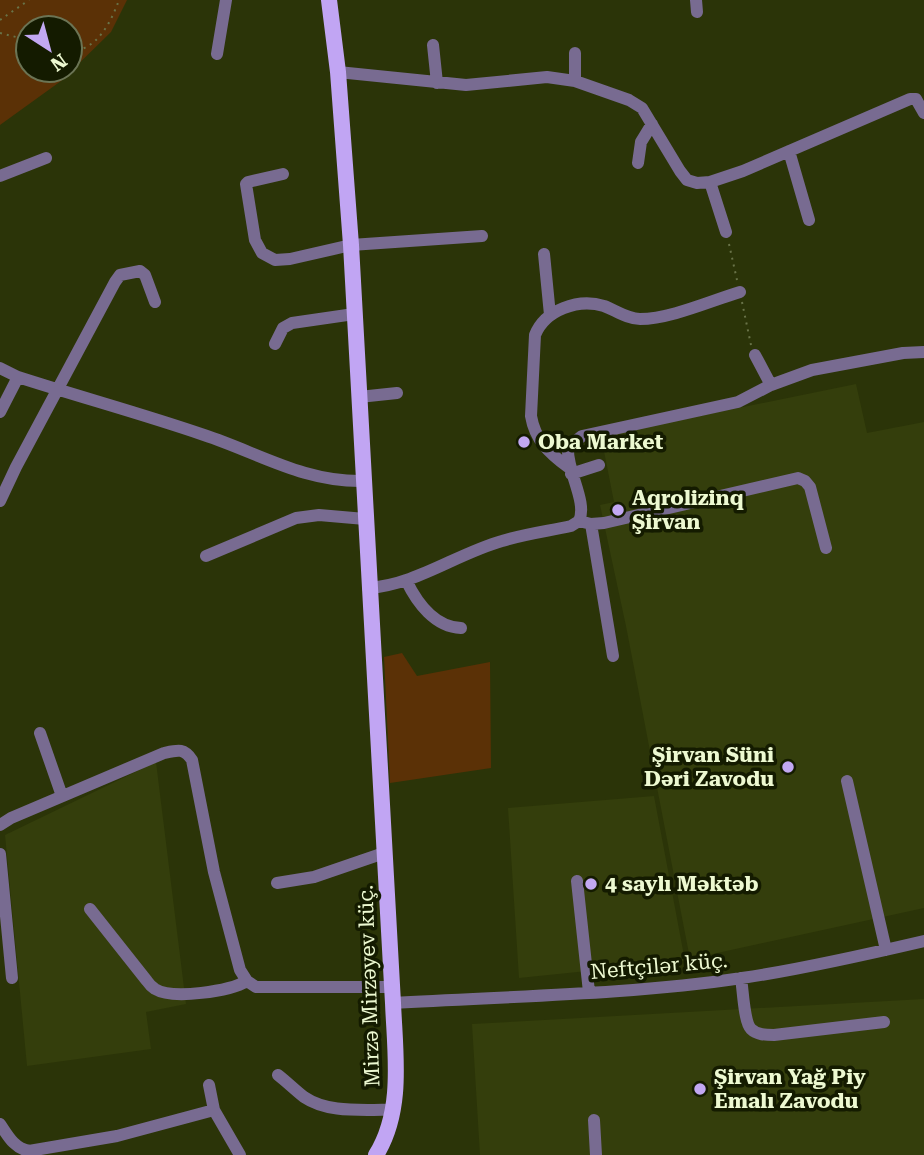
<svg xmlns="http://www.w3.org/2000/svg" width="924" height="1155" font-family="'Roboto Serif',serif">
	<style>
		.built { fill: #343e0c }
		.green { fill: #5b3106; fill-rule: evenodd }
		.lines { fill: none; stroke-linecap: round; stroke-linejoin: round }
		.path { stroke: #697348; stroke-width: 2; stroke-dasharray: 2 5; stroke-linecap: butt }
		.minor { stroke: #786b91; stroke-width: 12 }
		.major { stroke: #c1a5f3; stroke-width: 16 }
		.poi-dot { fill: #c2a8f2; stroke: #141b00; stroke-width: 2.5 }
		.labels { text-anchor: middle; stroke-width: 7; stroke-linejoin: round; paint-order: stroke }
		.poi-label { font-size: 21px; font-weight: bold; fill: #edf9d1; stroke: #141b00; text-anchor: start }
		.street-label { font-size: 21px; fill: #edf9d1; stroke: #141b00 }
	</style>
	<rect width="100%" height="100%" fill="#2b3408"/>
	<!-- built -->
	<path class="built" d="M856,384L867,433L924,422V908L690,959L626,626L600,505L614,502L601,436Z
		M156,762L186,1004L146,1012L151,1049L27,1066L5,835Z
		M654,796L685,961L519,978L508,808Z
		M924,999V1155H480L472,1024Z"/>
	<!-- green -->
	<path class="green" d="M0,0H127L111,32L61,81L0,125ZM70,28V70H28V28Z
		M402,653L417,676L490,662L491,768L390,783L384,657Z"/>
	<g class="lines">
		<!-- path -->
		<path class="path" d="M0,20L29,0
			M0,33L28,40
			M70,51C97,51 111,22 119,0
			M729,244L737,280
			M742,302L751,345"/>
		<!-- minor -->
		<path class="minor" d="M696,0L697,12
			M433,45L437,83
			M217,54L226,0
			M338,72L466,85L547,77L575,81L629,100L642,108L680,171L687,180L697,183L710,182L743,171L910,99H916L924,113
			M575,81V53
			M789,151L809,220
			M638,163L641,142L652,124
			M283,174L248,182L246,184L255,240L262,253L275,260L290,259L351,245L482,236
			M0,176L46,158
			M710,182L726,232
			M544,254L550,315
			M275,344L283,328L292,323L354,314
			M755,355L771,385
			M0,368L18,377C80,397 143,414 204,435C259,453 303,482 363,481
			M359,397L397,393
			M0,412L18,377
			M568,467C549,453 535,440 531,416L535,335C545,310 578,298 604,306C615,310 627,319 640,319C670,319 710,301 740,292
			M571,474L599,465
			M0,501L16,467L115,282L120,275L140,271L145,275L155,302
			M579,521L591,524L604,523L798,478L805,481L810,487L826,548
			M591,524L613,656
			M206,556L296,518L319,515L365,519
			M406,580C417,603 435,627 461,628
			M368,588C416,585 456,554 502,541C524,534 548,531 571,526L579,521C588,502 566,470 568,447L582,436L738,402L771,385L812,370L903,353L924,352
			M40,733L62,796
			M847,781L886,950
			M0,825L11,818L164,753C178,750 184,748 192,760L214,872L240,970L247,981L256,987H392
			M0,854L12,978
			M577,881L589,992
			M277,883L314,877L384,853
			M90,909L147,981C149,984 152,987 155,989C173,1000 230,991 247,981
			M741,978C743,990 744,1022 751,1029C757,1035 766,1035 774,1035L884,1022
			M393,1003C509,996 627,995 742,978C803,969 864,955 924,941
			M278,1075C287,1082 295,1090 304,1097C329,1114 364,1109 393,1110
			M209,1085L214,1110
			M594,1120L596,1155
			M0,1124C8,1136 14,1148 29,1151L117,1136L214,1110L240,1155"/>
		<!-- major -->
		<path class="major" d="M329,0L338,72L351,245L393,1003C395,1053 404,1110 376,1155"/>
	</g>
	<!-- markers -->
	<g class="poi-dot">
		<circle cx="524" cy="442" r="7"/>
		<circle cx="618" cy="510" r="7"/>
		<circle cx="788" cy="767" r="7"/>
		<circle cx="591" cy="884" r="7"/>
		<circle cx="700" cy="1089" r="7"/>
	</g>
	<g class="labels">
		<!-- poi labels -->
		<g class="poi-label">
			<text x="538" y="449">Oba Market</text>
			<text x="632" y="505">Aqrolizinq<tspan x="632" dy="24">Şirvan</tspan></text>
			<text x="774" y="762" text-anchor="end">Şirvan Süni<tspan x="774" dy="24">Dəri Zavodu</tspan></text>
			<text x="605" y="891">4 saylı Məktəb</text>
			<text x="714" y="1084">Şirvan Yağ Piy<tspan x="714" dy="24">Emalı Zavodu</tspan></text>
		</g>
		<!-- street labels -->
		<g class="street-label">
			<text transform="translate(659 966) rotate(-5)" y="7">Neftçilər küç.</text>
			<text transform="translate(369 986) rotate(-92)" y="7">Mirzə Mirzəyev küç.</text>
		</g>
	</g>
	<!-- north arrow -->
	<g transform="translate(49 49) rotate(144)"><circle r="33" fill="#141b00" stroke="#6b7454" stroke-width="2"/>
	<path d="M0-5L12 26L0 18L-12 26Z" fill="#c2a8f2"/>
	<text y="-10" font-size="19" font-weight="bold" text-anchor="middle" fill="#edf9d1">N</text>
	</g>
</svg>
